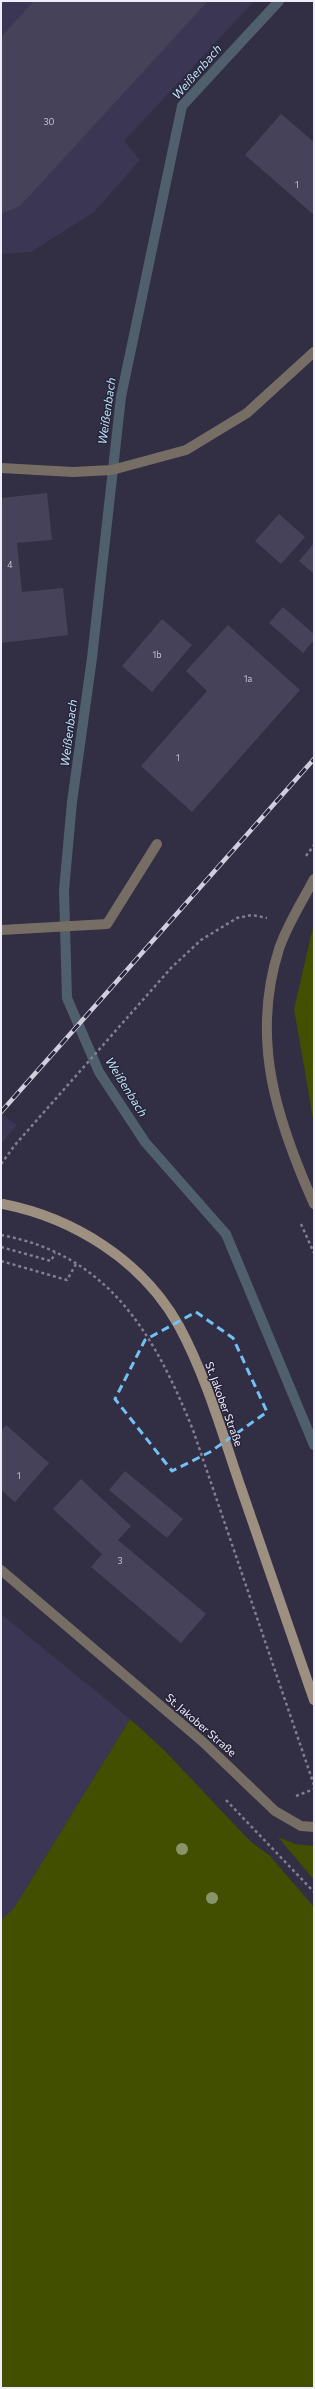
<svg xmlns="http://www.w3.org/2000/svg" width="315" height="2389" font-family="Commissioner,sans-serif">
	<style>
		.built { fill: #3b3653 }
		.green { fill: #424e00 }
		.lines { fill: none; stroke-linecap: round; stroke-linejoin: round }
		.stream { stroke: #4f606c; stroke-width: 10 }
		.building { fill: #46425a }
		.path { stroke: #817e91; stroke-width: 2.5; stroke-dasharray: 3 3; stroke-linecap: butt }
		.service { stroke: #766e64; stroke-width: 10 }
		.minor { stroke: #766e64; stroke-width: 10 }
		.secondary { stroke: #9d9080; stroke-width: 10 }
		.rail-casing { stroke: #d1cfdf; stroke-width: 4.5 }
		.rail { stroke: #28243a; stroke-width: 3; stroke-dasharray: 9; stroke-linecap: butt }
		.tree { fill: #8a9469 }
		.marked { fill: none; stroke: #72c1f5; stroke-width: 3; stroke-dasharray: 8 5; stroke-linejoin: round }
		.labels { text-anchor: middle; stroke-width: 3; stroke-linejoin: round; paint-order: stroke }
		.number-label { font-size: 9px; fill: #c5c2d4 }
		.street-label { font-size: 11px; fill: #efedfc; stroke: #28243a }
		.water-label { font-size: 12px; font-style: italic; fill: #bae1f6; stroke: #28243a }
	</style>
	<rect width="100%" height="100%" fill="#322e44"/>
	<!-- built -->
	<path class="built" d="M1,1H254L124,141L140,160L94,212L31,252L1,254Z
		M1,1114L17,1125L1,1144Z
		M1,1614L130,1719L14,1908L1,1920Z"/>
	<!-- green -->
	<path class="green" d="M314,923V1124L294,1009Z
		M130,1719L164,1750L250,1841L270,1856L314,1907V2388H1V1920L14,1908Z
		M278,1837L295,1844L314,1846V1880Z"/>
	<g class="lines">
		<!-- stream -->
		<path class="stream" d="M279,1L182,106L121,397L92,658L72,802L64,890L67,998L99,1072L145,1142L226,1234L314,1445"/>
	</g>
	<!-- building -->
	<path class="building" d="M34,1H208L20,206L1,214V37Z
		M281,114L314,142V215L245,155Z
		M47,493L52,540L17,543L22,592L63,588L68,635L1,643V498Z
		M279,514L305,537L281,564L255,541Z
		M314,543V574L299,561Z
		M283,607L314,634V640L303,653L269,623Z
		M162,619L192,645L152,692L122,666Z
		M228,625L300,690L192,812L141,766L207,691L186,671Z
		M6,1425L49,1463L15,1502L1,1490V1431Z
		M125,1471L183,1519L167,1538L109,1490Z
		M81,1479L131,1526L118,1540L206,1614L181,1643L91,1567L102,1554L53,1509Z"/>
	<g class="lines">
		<!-- path -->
		<path class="path" d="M306,856L314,845
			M1,1164L15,1145L171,968L201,940L237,918L252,915L267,918
			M301,1224L314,1253
			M1,1235C110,1255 155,1336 193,1430L314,1785
			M1,1247L51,1261L55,1253
			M1,1261L67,1280L76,1264
			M296,1796L314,1789
			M226,1800L314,1892"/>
		<!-- service -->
		<path class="service" d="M1,930L107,924L157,844"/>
		<!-- minor -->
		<path class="minor" d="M1,468L73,472L112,470L186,450L247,413L314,352
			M314,879C302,902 287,925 279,949C250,1040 277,1121 314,1204
			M1,1570L203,1742L275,1811L301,1826L314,1827"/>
		<!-- secondary -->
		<path class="secondary" d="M3,1204C74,1218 143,1261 179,1326C207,1378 223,1436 242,1491C266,1561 290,1631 314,1700"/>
		<!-- rail casing -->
		<g class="rail-casing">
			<path id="rail" d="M1,1112L314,759"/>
		</g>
		<!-- rail -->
		<use href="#rail" class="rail"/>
	</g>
	<!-- trees -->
	<g class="tree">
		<circle cx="182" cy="1849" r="6"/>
		<circle cx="212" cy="1898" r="6"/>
	</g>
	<!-- marked area -->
	<path class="marked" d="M196,1312L233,1338L267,1412L210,1452L172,1471L115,1399L145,1340Z"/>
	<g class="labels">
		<!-- number labels -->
		<g class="number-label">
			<text x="49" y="125">30</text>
			<text x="297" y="188">1</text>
			<text x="10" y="568">4</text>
			<text x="157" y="658">1b</text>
			<text x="248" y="682">1a</text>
			<text x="178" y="761">1</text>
			<text x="19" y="1479">1</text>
			<text x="120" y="1564">3</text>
		</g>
		<!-- street labels -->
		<g class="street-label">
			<text transform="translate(224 1404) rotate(70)" y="4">St. Jakober Straße</text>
			<text transform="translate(201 1725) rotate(41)" y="4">St. Jakober Straße</text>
		</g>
		<!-- water labels -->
		<g class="water-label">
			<text transform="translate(197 72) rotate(-49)" y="4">Weißenbach</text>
			<text transform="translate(107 411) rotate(-82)" y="4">Weißenbach</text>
			<text transform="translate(69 733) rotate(-83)" y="4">Weißenbach</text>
			<text transform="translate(126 1087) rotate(58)" y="4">Weißenbach</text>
		</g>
	</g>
	<!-- border -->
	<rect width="315" height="2389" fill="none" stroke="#efedfc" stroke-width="4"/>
</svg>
